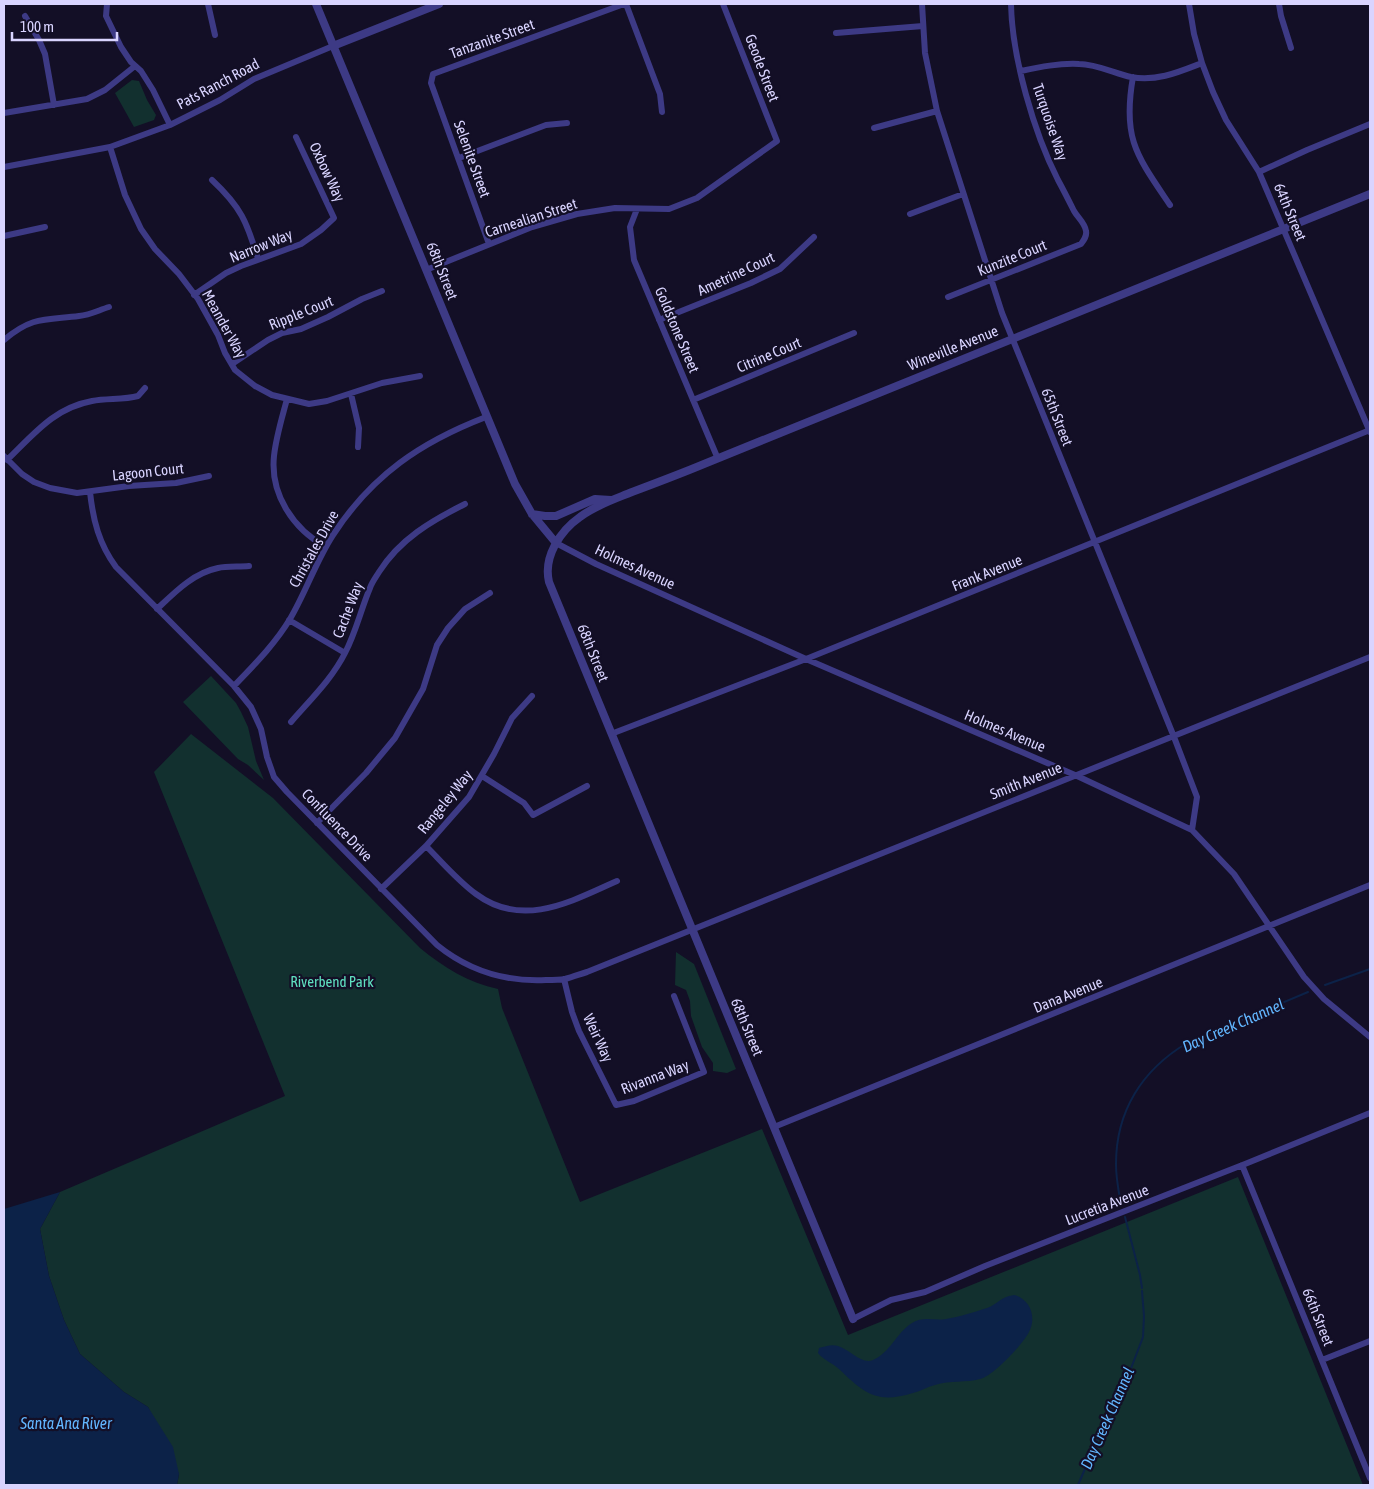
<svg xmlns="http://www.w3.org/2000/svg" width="1374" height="1489" font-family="'Asap Condensed',sans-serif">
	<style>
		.green { fill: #12302f }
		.water { fill: #0c2248 }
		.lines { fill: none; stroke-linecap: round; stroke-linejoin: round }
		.stream { stroke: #0c2248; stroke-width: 2 }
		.minor { stroke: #3d3a85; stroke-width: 6 }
		.tertiary { stroke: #3d3a85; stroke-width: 8 }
		.labels { text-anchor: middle; stroke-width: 4.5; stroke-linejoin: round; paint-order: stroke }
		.street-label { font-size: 15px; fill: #d9d4ff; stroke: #130f26 }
		.park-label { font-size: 15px; fill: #5fe0c0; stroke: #130f26 }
		.water-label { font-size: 16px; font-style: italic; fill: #62b6ff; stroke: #130f26 }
	</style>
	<rect width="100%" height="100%" fill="#130f26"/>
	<!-- green -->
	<path class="green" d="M132,80L139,81L147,100L156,115L154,120L134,127L115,93Z
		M211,676L236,703L241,712L248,727L256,761L264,780L248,765L238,759L183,702Z
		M191,734L273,798L420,948C443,967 469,983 498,989L502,1008L580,1202L762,1129L848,1335L1238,1177L1363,1485H177L179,1474L148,1407L124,1392L80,1354L64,1320L49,1276L40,1229L60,1192L285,1096L154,772Z
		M676,952L694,964L736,1069L727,1073L713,1071V1063L702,1047L691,1016L690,1001L686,990L675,985Z"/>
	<!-- water -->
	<path class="water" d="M60,1192L40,1229L49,1276L64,1320L80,1354L124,1392L148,1407L173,1447L179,1474L177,1485H4V1209Z
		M1014,1295C1030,1299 1037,1317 1029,1332C1023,1344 993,1376 980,1379C966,1383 950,1380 935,1385C927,1387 921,1391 913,1393C877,1404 865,1394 839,1369C833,1363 823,1360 818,1353L819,1348C826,1346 832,1344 838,1346C849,1349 862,1365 873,1360C890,1353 897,1332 912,1323C923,1316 934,1321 946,1319C959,1317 974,1312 987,1308C998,1304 1000,1297 1014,1295Z"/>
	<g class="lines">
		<!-- stream -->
		<path class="stream" d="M1325,985L1370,969
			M1120,1199C1118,1188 1116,1176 1116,1164C1116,1111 1142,1070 1187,1043L1308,992
			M1125,1217L1140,1275L1142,1288
			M1078,1485L1104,1425L1130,1371L1143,1337L1144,1316L1142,1291"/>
		<!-- minor -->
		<path class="minor" d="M107,4L106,16L121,47L131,62L141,71L153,90L170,125
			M208,4L215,35
			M626,4L660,94L662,112
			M922,4L925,53L937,111L1002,313L1174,737L1197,797L1192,830
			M1189,4L1194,34L1202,63L1213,92L1226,120L1259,172L1370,432
			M1279,4L1281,16L1291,48
			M25,16L39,40L45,54L54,105
			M836,33L923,26
			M1021,71C1040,67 1059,63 1079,64C1096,64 1114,73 1131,77C1156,82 1179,72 1202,63
			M1133,77C1122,139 1137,156 1170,205
			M4,113L87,99L105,90L135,66
			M874,128L937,111
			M110,147L125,195L141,229L155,249L179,274L198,299L218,335L225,353L235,370L255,386L272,395L309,404L327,401L382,383L420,376
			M459,158L546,125L567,123
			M4,167L110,147L170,125L220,100L254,79L333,46
			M1259,172L1307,150L1370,124
			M212,180C241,207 247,222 258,259
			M637,209L630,227L634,260L718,459
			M910,214L963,194
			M4,236L45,227
			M489,244L431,83L433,74L624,4
			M426,270L532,227L577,214L615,208L669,209L697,198L777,141L723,4
			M194,295L226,273L241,266L301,244L321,230L334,218L296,137
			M948,297L1081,244C1084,240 1087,236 1086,231C1085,223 1078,218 1074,211C1069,201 1064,191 1058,180C1034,133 1012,57 1011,4
			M659,320L751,283L780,269L814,237
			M4,340C32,316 46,320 79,316C90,315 99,310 109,307
			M232,364L268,340L282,333L301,329L328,317L362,299L382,291
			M351,394L359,428L358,447
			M287,399C282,418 276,437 274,456C270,494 293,529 326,547
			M693,400L854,333
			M4,456L22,474L34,482L50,488L77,493L129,486L176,483L209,476
			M7,460C34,434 54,408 92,401C107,398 123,400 138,396L145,388
			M90,492C93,520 99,544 116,567L234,686L251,707L261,729L267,757L274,777L287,792L437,945C469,971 505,982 546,980C552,980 559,980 565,979C573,977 580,974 587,972L1370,657
			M556,543L596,564L806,659L1075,775L1192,830L1234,874L1304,977L1324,999L1370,1037
			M157,609C174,593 193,573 218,568C227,566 239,567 249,566
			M289,620L345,653
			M234,686C254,665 275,644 290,619C306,592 316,561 333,535C372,475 421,442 486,417
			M291,722C310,700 332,679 345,653C356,632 361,609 370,588C372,582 376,577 379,572C400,539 431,521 465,504
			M611,734L806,659L1370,430
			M482,776L524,803L533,815L587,786
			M317,823L366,773L395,738L423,689L437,645L448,628L465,609L490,593
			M426,846C442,862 458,881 476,894C523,929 572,901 617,881
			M381,889L426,846L469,797L494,754L512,718L532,696
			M564,979L572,1012L579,1031L616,1105L634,1101L704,1072L674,996
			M774,1127L1370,885
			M1242,1165L1370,1478
			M853,1319L891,1300L925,1292L985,1266L1245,1164L1370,1113
			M1322,1360L1370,1341"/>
		<!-- tertiary -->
		<path class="tertiary" d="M316,4L515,484L532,514L556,543
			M333,46L439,4
			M532,514L545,516H556L595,499L611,500
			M853,1319L549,582C543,557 560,531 580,517C596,505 615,499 632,492C656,483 680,474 704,464L1370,194"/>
	</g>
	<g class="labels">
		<!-- street labels -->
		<g class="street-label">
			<text transform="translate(492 39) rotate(-20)" y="5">Tanzanite Street</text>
			<text transform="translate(762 68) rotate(69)" y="5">Geode Street</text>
			<text transform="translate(218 84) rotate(-28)" y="5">Pats Ranch Road</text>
			<text transform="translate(1050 122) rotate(71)" y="5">Turquoise Way</text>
			<text transform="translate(472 159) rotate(70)" y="5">Selenite Street</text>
			<text transform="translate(327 172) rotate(65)" y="5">Oxbow Way</text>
			<text transform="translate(1290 212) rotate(67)" y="5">64th Street</text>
			<text transform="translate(531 218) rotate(-18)" y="5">Carnealian Street</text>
			<text transform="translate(261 246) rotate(-22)" y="5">Narrow Way</text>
			<text transform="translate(1012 258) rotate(-22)" y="5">Kunzite Court</text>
			<text transform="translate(442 271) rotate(68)" y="5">68th Street</text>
			<text transform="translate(736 274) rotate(-25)" y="5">Ametrine Court</text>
			<text transform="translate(301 313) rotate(-22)" y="5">Ripple Court</text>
			<text transform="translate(224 324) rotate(61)" y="5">Meander Way</text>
			<text transform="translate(677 330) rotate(67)" y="5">Goldstone Street</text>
			<text transform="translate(953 348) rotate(-22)" y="5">Wineville Avenue</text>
			<text transform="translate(769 355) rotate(-23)" y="5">Citrine Court</text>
			<text transform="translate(1057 417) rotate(68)" y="5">65th Street</text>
			<text transform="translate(148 472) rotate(-6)" y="5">Lagoon Court</text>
			<text transform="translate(314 549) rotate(-61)" y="5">Christales Drive</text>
			<text transform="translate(635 567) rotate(25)" y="5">Holmes Avenue</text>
			<text transform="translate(987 573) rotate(-22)" y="5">Frank Avenue</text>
			<text transform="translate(348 610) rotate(-69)" y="5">Cache Way</text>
			<text transform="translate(593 653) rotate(68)" y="5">68th Street</text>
			<text transform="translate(1005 731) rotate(23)" y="5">Holmes Avenue</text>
			<text transform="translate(1026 781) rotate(-22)" y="5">Smith Avenue</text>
			<text transform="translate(445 802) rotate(-51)" y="5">Rangeley Way</text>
			<text transform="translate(337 825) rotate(46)" y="5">Confluence Drive</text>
			<text transform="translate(1068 995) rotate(-22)" y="5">Dana Avenue</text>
			<text transform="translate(747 1027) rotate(67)" y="5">68th Street</text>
			<text transform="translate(598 1038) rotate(65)" y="5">Weir Way</text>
			<text transform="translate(655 1077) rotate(-21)" y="5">Rivanna Way</text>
			<text transform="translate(1107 1205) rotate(-21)" y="5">Lucretia Avenue</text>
			<text transform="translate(1318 1317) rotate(68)" y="5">66th Street</text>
		</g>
		<!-- park labels -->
		<g class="park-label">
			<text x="332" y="987">Riverbend Park</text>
		</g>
		<!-- water labels -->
		<g class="water-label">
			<text transform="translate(1233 1025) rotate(-24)" y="6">Day Creek Channel</text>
			<text transform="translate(1107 1418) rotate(-66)" y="6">Day Creek Channel</text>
			<text x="66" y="1429">Santa Ana River</text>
		</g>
	</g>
	<!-- border -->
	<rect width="1374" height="1489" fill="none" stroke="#d9d4ff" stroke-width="10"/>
	<!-- scale -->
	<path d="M12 32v8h105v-8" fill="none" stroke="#d9d4ff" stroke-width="2.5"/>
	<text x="20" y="32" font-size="15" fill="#d9d4ff" stroke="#130f26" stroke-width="4" paint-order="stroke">100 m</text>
</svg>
